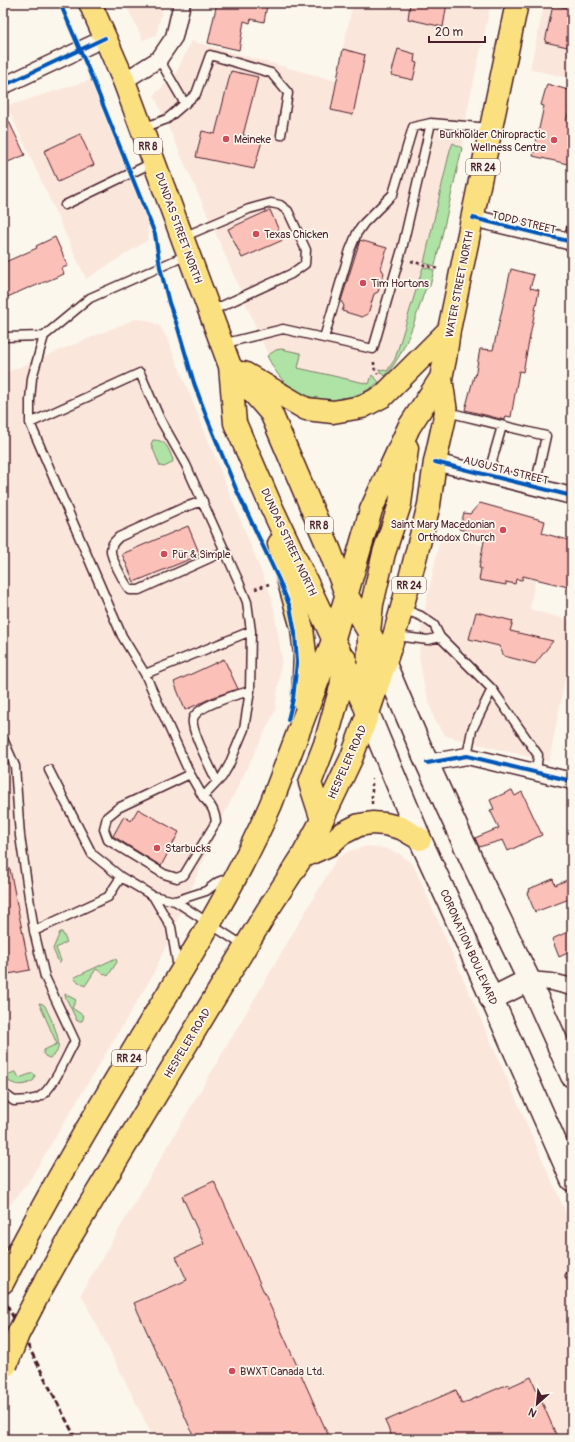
<svg xmlns="http://www.w3.org/2000/svg" width="575" height="1442" font-family="Pangolin,sans-serif">
	<style>
		.built { fill: #fbe6dc }
		.green { fill: #afe3a5; stroke: #7c8168 }
		.building { fill: #fbc0b8; stroke: #4a1f2b }
		.lines { fill: none; stroke-linecap: round; stroke-linejoin: round }
		.service-casing { stroke: #4a1f2b; stroke-width: 11 }
		.minor-casing { stroke: #4a1f2b; stroke-width: 19 }
		.secondary-casing { stroke: #4a1f2b; stroke-width: 25 }
		.primary-casing { stroke: #4a1f2b; stroke-width: 25 }
		.path { stroke: #4a1f2b; stroke-width: 2.5; stroke-dasharray: 3 3; stroke-linecap: butt }
		.service { stroke: #fbf7ec; stroke-width: 8 }
		.minor { stroke: #fbf7ec; stroke-width: 16 }
		.secondary { stroke: #fbf7ec; stroke-width: 22 }
		.primary { stroke: #fbe080; stroke-width: 22 }
		.rail { stroke: #4a1f2b; stroke-width: 3; stroke-dasharray: 6 3; stroke-linecap: butt }
		.primary-bridge-casing { stroke: #4a1f2b; stroke-width: 25; stroke-linecap: butt }
		.primary-bridge { stroke: #fbe080; stroke-width: 22 }
		.cycleway-casing { stroke: #fbf7ec; stroke-width: 6 }
		.cycleway { stroke: #0057b8; stroke-width: 4 }
		.poi-dot { fill: #d1495b; stroke: #fbf7ec; stroke-width: 1.5 }
		.labels { text-anchor: middle; stroke-width: 3.5; stroke-linejoin: round; paint-order: stroke }
		.shield { fill: #fbf7ec; stroke: #7f6065; stroke-width: 1 }
		.shield-label { font-size: 10px; font-weight: bold; fill: #4a1f2b }
		.poi-label { font-size: 11px; fill: #4a1f2b; stroke: #fbf7ec; text-anchor: start }
		.street-label { font-size: 11px; fill: #4a1f2b; stroke: #fbf7ec }
	</style>
	<rect width="100%" height="100%" fill="#fbf7ec"/>
	<filter id="ink" filterUnits="userSpaceOnUse"><feTurbulence type="fractalNoise" baseFrequency=".025" numOctaves="2"/><feDisplacementMap in="SourceGraphic" scale="8" xChannelSelector="R" yChannelSelector="G"/><feConvolveMatrix kernelMatrix="1 2 1 2 8 2 1 2 1" color-interpolation-filters="sRGB"/></filter>
	<g filter="url(#ink)">
		<!-- built -->
		<path class="built" d="M3,3H21L3,12Z
			M125,3H164L156,35L143,40Z
			M353,3H491L468,107L462,148L430,286L425,291L419,312L403,350L393,368L385,378L364,393L342,400H326L312,397L301,393L285,382L274,369L209,218L154,95L176,74L191,41L336,81Z
			M550,3H572V79L530,69L544,5L549,6Z
			M90,80L148,221V240L86,279L7,106Z
			M135,319L147,320L160,326L167,338L272,598L282,658L275,711L222,819L153,975L29,1181L3,1214V374Z
			M441,535L539,558L530,609L572,621V643L549,762L446,736L435,721L424,685L419,657L421,627Z
			M367,846L384,848L400,854L414,866L572,1227V1439H154L81,1294L337,858L350,851Z"/>
		<!-- green -->
		<path class="green" d="M453,143L462,148L435,266L424,263L450,150Z
			M423,267L434,270L430,286L425,290C415,319 406,353 385,376L382,373L381,374L379,369L387,371L395,359Z
			M281,349L300,353L301,355L298,368L369,384L372,375L379,382C368,391 356,397 341,398V400C319,403 294,393 280,377C274,370 271,363 267,356L276,350Z
			M153,440C167,440 168,448 173,460L172,463L164,467L160,466L151,444Z
			M60,932H62L67,942L56,948L61,961L60,963H59L53,949Z
			M114,959H116L117,962L108,976L96,969L85,986L74,979L75,977Z
			M65,994L76,1000L72,1008L84,1016L82,1021H77L65,996Z
			M39,1003L43,1004L45,1006C50,1018 70,1051 49,1058L45,1056L43,1053L44,1050L57,1044Z
			M14,1072H16L19,1078L33,1073L35,1076L34,1080C24,1087 15,1086 5,1079V1076Z"/>
		<!-- building -->
		<path class="building" d="M217,3H259L267,5L264,22L251,19L250,23L244,21L239,50L208,43Z
			M410,3H447L443,27L408,19Z
			M553,5L572,9V48L545,42Z
			M343,49L365,55L353,115L331,110Z
			M398,49L415,54L414,62L417,63L413,80L391,75Z
			M231,71L258,77L243,135L262,141L254,169L196,157L202,131L215,134Z
			M547,84L572,91V98L566,122L572,123V165L533,156L544,106L541,105Z
			M3,109L25,155L3,164Z
			M80,134L94,165L58,182L44,151Z
			M270,210L283,240L242,258L228,229Z
			M55,237L68,266L62,268L64,274L30,288V287L3,299V263L37,248L36,246Z
			M360,240L387,248L381,268L384,273L378,292L374,294L368,314L362,317L342,311L344,306L341,301Z
			M511,269L534,275L530,288L539,290L523,372L519,371L511,417L506,416L505,420L465,410L474,376L475,377L480,349L493,350Z
			M480,503L545,521L542,533L572,541V588L523,576L522,580L516,579L515,584L506,582V585L479,580L481,568H479L484,541L465,536L466,531L459,529L464,513L470,514Z
			M188,526L200,555L134,582L122,554Z
			M476,612L513,621L510,631L553,641L535,664L504,656L499,646L469,639Z
			M224,659L238,689L216,696L185,710L174,682Z
			M512,790L515,796L522,792L542,835L508,851L503,840L479,847L475,838L499,828L490,810L494,809L490,800Z
			M138,809L179,832L161,866L113,836L124,816L131,821Z
			M3,869H10L30,970L3,975Z
			M553,879L555,885L567,880L572,891V898L535,912L527,893L530,891L529,889Z
			M572,930V951L559,957L552,939Z
			M214,1181L330,1439H195L134,1303L187,1280L176,1257L204,1244L182,1196Z
			M531,1377L558,1439H393L385,1421L456,1390L462,1404L508,1384L509,1387Z"/>
		<g class="lines">
			<!-- service casing -->
			<g class="service-casing">
				<path id="service" d="M159,59L185,104
					M143,128L167,119L196,94L210,55L271,73L288,93L281,135
					M65,205L154,162
					M183,237L249,209L271,203L280,205L288,211L306,250L305,264L291,274L211,311
					M569,241L572,225
					M44,336L32,378L30,400V423L122,636L145,674L190,774L203,797L222,777L229,765L244,729L250,691L251,631
					M3,337L44,336L90,298L187,255
					M324,338L350,250L357,233L364,223L393,194L413,127L431,123
					M222,344L283,329L373,349L402,249L431,123L490,128
					M447,412L546,436L535,486
					M30,423L140,373L160,419L186,465L238,580L247,602L251,631L145,674
					M488,475L502,426
					M203,501L185,507L119,537C115,541 111,544 111,550C110,557 125,584 130,590H139L225,551
					M403,609L421,616L434,625L440,637L492,689L538,755L536,772
					M396,636L428,640L440,637
					M3,739L15,766L20,836L34,931
					M467,756L472,730L492,689
					M49,770L92,854L121,877L153,896L175,901L244,946
					M190,774L118,808L107,817L104,829L108,840L164,874L177,878L184,875L216,822C215,811 211,805 203,797
					M217,782C212,770 190,730 193,719C196,706 238,694 250,691
					M153,896L171,927L178,968
					M175,901L206,891L218,882L231,877
					M3,1093L14,1101C21,1100 33,1101 39,1097C53,1090 67,1055 75,1041L45,977L34,931L108,897L121,877
					M570,1276L572,1275"/>
			</g>
			<!-- minor casing -->
			<g class="minor-casing">
				<path id="minor" d="M124,81L159,59L174,37L182,3
					M3,86L105,38
					M473,218L572,242
					M435,462L572,496
					M427,763L467,756L572,781
					M529,980L552,982L572,987"/>
			</g>
			<!-- secondary casing -->
			<g class="secondary-casing">
				<path id="secondary" d="M385,664L427,763L478,874L529,980L572,1076
					M368,713L420,839L448,900L572,1180
					M491,999L529,980"/>
			</g>
			<!-- primary casing -->
			<g class="primary-casing">
				<path id="primary" d="M90,3L124,81L230,366L235,423L271,506L368,713
					M230,366L271,413L330,551L346,594L369,632L385,664
					M244,373L306,409L333,412L362,407L383,396L449,330
					M279,544L285,568L302,628L305,654L303,700
					M368,696L369,632L372,604L384,553L400,504L407,448
					M322,820L310,783L325,744L334,712L341,687L345,659
					M302,857L329,845L341,834L359,825L372,823L385,824L401,828L420,839
					M3,1282C48,1193 99,1107 151,1021C194,951 238,880 271,804L334,638L371,510L409,427L441,378L445,359L449,330L517,3
					M39,1293L69,1239L192,1035L267,911L302,857L322,820L351,759L368,713L394,636L408,586L429,505L435,462L446,412L441,378"/>
			</g>
			<!-- path -->
			<path class="path" d="M411,261L438,269
				M374,362V368L378,374
				M255,589L269,584
				M372,804V779"/>
			<!-- service -->
			<use href="#service" class="service"/>
			<!-- minor -->
			<use href="#minor" class="minor"/>
			<!-- secondary -->
			<use href="#secondary" class="secondary"/>
			<!-- primary -->
			<use href="#primary" class="primary"/>
			<!-- rail -->
			<path class="rail" d="M3,1297L76,1439"/>
			<!-- primary-bridge casing -->
			<g class="primary-bridge-casing">
				<path id="primary-bridge" d="M6,1365L18,1334L39,1293"/>
			</g>
			<!-- primary-bridge -->
			<use href="#primary-bridge" class="primary-bridge"/>
			<!-- cycleway casing -->
			<g class="cycleway-casing">
				<path id="cycleway" d="M60,3L93,80L155,234L160,267L169,303L177,325L194,383L207,418L236,489L279,580L290,607L295,633L297,662L293,699L288,720
					M3,86L105,38
					M473,218L572,242
					M435,462L572,496
					M427,763L467,756L572,781"/>
			</g>
			<!-- cycleway -->
			<use href="#cycleway" class="cycleway"/>
		</g>
	</g>
	<!-- markers -->
	<g class="poi-dot">
		<circle cx="226" cy="139" r="4"/>
		<circle cx="554" cy="140" r="4"/>
		<circle cx="256" cy="234" r="4"/>
		<circle cx="363" cy="283" r="4"/>
		<circle cx="503" cy="530" r="4"/>
		<circle cx="164" cy="554" r="4"/>
		<circle cx="157" cy="848" r="4"/>
		<circle cx="232" cy="1371" r="4"/>
	</g>
	<g class="labels">
		<!-- shield labels -->
		<g class="shield">
			<rect x="134" y="138" width="28" height="16" rx="3"/>
			<rect x="466" y="159" width="34" height="16" rx="3"/>
			<rect x="305" y="517" width="28" height="16" rx="3"/>
			<rect x="392" y="577" width="34" height="16" rx="3"/>
			<rect x="112" y="1050" width="34" height="16" rx="3"/>
		</g>
		<g class="shield-label">
			<text x="148" y="150">RR 8</text>
			<text x="483" y="171">RR 24</text>
			<text x="319" y="529">RR 8</text>
			<text x="409" y="589">RR 24</text>
			<text x="129" y="1062">RR 24</text>
		</g>
		<!-- poi labels -->
		<g class="poi-label">
			<text x="546" y="138" text-anchor="end">Burkholder Chiropractic<tspan x="546" dy="13">Wellness Centre</tspan></text>
			<text x="234" y="143">Meineke</text>
			<text x="264" y="238">Texas Chicken</text>
			<text x="371" y="287">Tim Hortons</text>
			<text x="495" y="528" text-anchor="end">Saint Mary Macedonian<tspan x="495" dy="13">Orthodox Church</tspan></text>
			<text x="172" y="558">Pür &amp; Simple</text>
			<text x="165" y="852">Starbucks</text>
			<text x="240" y="1375">BWXT Canada Ltd.</text>
		</g>
		<!-- street labels -->
		<g class="street-label">
			<text transform="translate(524 222) rotate(14)" y="4">TODD STREET</text>
			<text transform="translate(179 228) rotate(70)" y="4">DUNDAS STREET NORTH</text>
			<text transform="translate(459 284) rotate(-79)" y="4">WATER STREET NORTH</text>
			<text transform="translate(506 470) rotate(14)" y="4">AUGUSTA STREET</text>
			<text transform="translate(289 542) rotate(65)" y="4">DUNDAS STREET NORTH</text>
			<text transform="translate(347 762) rotate(-66)" y="4">HESPELER ROAD</text>
			<text transform="translate(469 947) rotate(66)" y="4">CORONATION BOULEVARD</text>
			<text transform="translate(187 1043) rotate(-59)" y="4">HESPELER ROAD</text>
		</g>
	</g>
	<!-- margin -->
	<rect width="575" height="1442" fill="none" stroke="#fbf7ec" stroke-width="16"/>
	<rect x="8" y="8" width="559" height="1426" fill="none" stroke="#4a1f2b" stroke-width="1.5" filter="url(#ink)"/>
	<!-- north arrow -->
	<g transform="translate(537 1404) rotate(207)" stroke="#fbf7ec" stroke-width="3" paint-order="stroke">
	<path d="M0-3L7 15L0 10L-7 15Z" fill="#4a1f2b"/>
	<text y="-6" font-size="11" font-weight="bold" text-anchor="middle" fill="#4a1f2b">N</text>
	</g>
	<!-- scale -->
	<path d="M429 36v6h56v-6" fill="none" stroke="#4a1f2b" stroke-width="2"/>
	<text x="435" y="36" font-size="12" fill="#4a1f2b" stroke="#fbf7ec" stroke-width="3" paint-order="stroke">20 m</text>
</svg>
